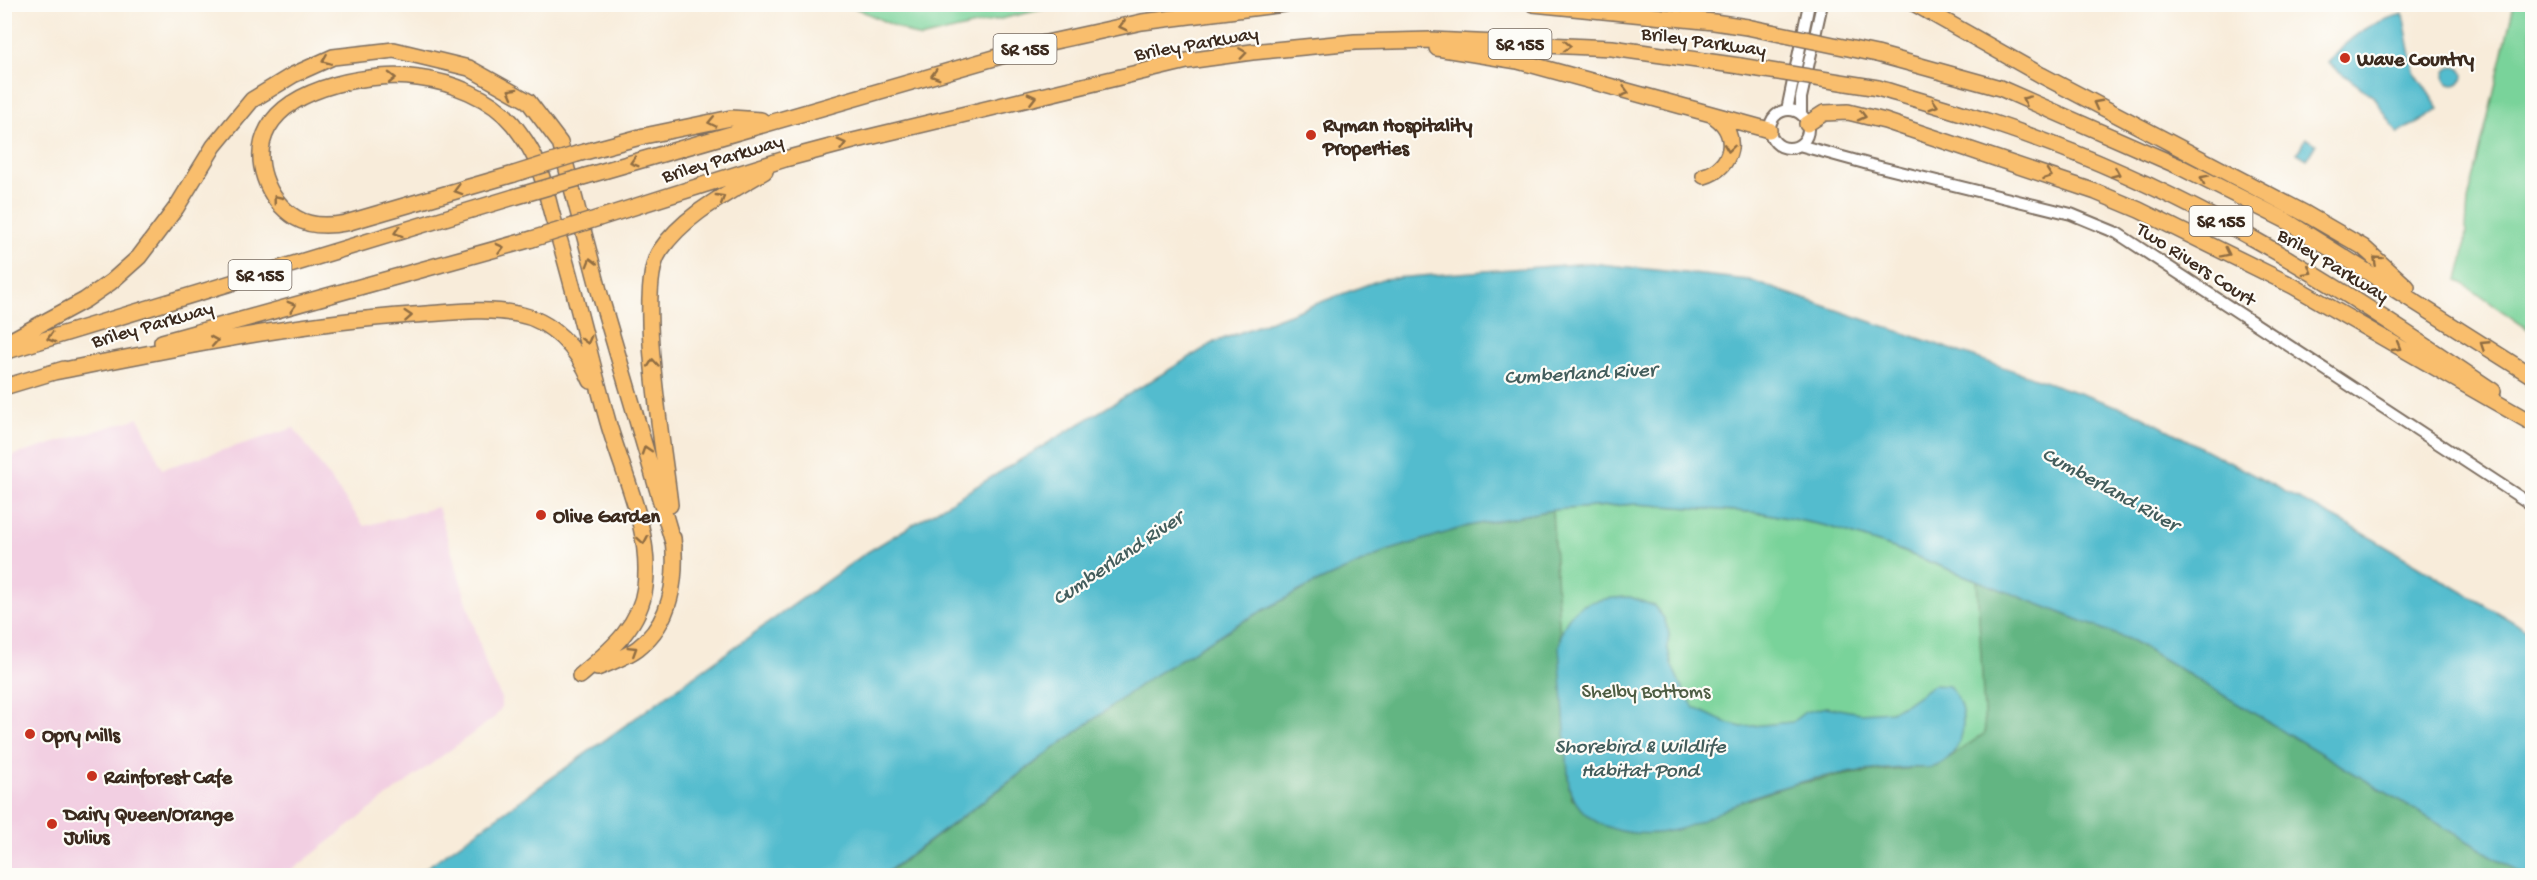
<svg xmlns="http://www.w3.org/2000/svg" width="2537" height="880" font-family="'Gochi Hand',sans-serif">
	<style>
		.built { fill: #f2cfe2 }
		.green { fill: #79d39a; stroke: #5a7e5c; stroke-width: 1.5 }
		.forest { fill: #62b582; stroke: #4e7050; stroke-width: 1.5 }
		.water { fill: #52bcce; stroke: #467376; stroke-width: 1.5 }
		.lines { fill: none; stroke-linecap: round; stroke-linejoin: round }
		.minor-casing { stroke: #7d6e60; stroke-width: 14 }
		.highway-casing { stroke: #7d6e60; stroke-width: 18 }
		.minor { stroke: #fff; stroke-width: 10 }
		.highway { stroke: #f9be6d; stroke-width: 15 }
		.highway-bridge-casing { stroke: #7d6e60; stroke-width: 18; stroke-linecap: butt }
		.highway-bridge { stroke: #f9be6d; stroke-width: 15 }
		.oneway { stroke: #906d42 }
		.poi-dot { fill: #c8321e; stroke: #fdfcf7; stroke-width: 2 }
		.labels { text-anchor: middle; stroke-width: 4.5; stroke-linejoin: round; paint-order: stroke }
		.shield { fill: #fdfcf7; stroke: #75695f; stroke-width: 1.5 }
		.shield-label { font-size: 18px; font-weight: bold; fill: #3b2a1e }
		.street-label { font-size: 20px; fill: #3b2a1e; stroke: #fdfcf7 }
		.poi-label { font-size: 20px; font-weight: bold; fill: #3b2a1e; stroke: #fdfcf7; text-anchor: start }
		.park-label { font-size: 20px; fill: #4e5d43; stroke: #fdfcf7 }
		.water-label { font-size: 21px; font-style: italic; fill: #435d5c; stroke: #fdfcf7 }
	</style>
	<rect width="100%" height="100%" fill="#fdfcf7"/>
	<filter id="ink" filterUnits="userSpaceOnUse"><feTurbulence type="fractalNoise" baseFrequency=".0167" numOctaves="2"/><feDisplacementMap in="SourceGraphic" scale="12" xChannelSelector="R" yChannelSelector="G"/><feConvolveMatrix kernelMatrix="1 2 1 2 8 2 1 2 1" color-interpolation-filters="sRGB"/></filter>
	<filter id="wash" filterUnits="userSpaceOnUse"><feTurbulence type="fractalNoise" baseFrequency=".008" numOctaves="4" result="noise"/><feDisplacementMap in="SourceGraphic" scale="24" xChannelSelector="R" yChannelSelector="G"/><feGaussianBlur stdDeviation="1.35" result="paint"/><feColorMatrix in="noise" values="0 0 0 0 0 0 0 0 0 0 0 0 0 0 0 0 0 1.4 0 .05"/><feComposite in="paint" operator="in"/></filter>
	<g filter="url(#wash)">
		<rect width="100%" height="100%" fill="#f8ecda"/>
		<!-- built -->
		<path class="built" d="M139,418L162,469L294,428L364,526L438,507L488,671L501,697V708L495,717L385,798L286,875H5V458Z"/>
		<!-- green -->
		<path class="green" d="M849,5V4L1061,5L920,38Z
			M2514,5H2532V332L2458,280L2464,256L2468,201Z
			M1637,504L1763,513L1827,526L1894,548L2133,641L2524,875L883,876L1387,551L1468,526L1552,510Z"/>
		<!-- forest -->
		<path class="forest" d="M1552,510L1569,787L1572,799L1634,832L1649,833L1678,829L1735,804L1790,785L1850,774L1937,766L1985,733L1977,580L2133,641L2524,875L883,876L1148,679L1238,624L1309,586L1387,551L1468,526Z"/>
		<!-- water -->
		<path class="water" d="M2403,14L2414,71L2439,109L2398,134L2375,98L2328,63C2348,37 2371,22 2403,14Z
			M2445 76a9 9 0 1 1 18 0a9 9 0 1 1-18 0Z
			M2306,138L2316,144L2307,159L2297,153Z
			M1590,263L1749,280L2134,412L2356,529L2532,633V875H2524L2133,641L1894,548L1827,526L1763,513L1637,504L1552,510L1468,526L1387,551L1309,586L1238,624L1148,679L883,875H416L866,553L1215,342L1382,279Z
			M1630,597L1654,606L1664,618L1669,633L1668,649L1672,666L1686,696L1695,708L1726,723L1742,727L1792,722L1805,712L1827,707L1860,713L1891,711L1906,704L1933,685L1949,686C1970,710 1968,748 1939,765C1930,770 1918,767 1908,768C1879,769 1846,772 1817,778C1793,784 1770,790 1747,799C1724,808 1701,824 1676,830C1636,839 1583,832 1569,787L1559,647C1563,603 1593,598 1630,597Z"/>
	</g>
	<g filter="url(#ink)">
		<g class="lines">
			<!-- minor casing -->
			<g class="minor-casing">
				<path id="minor" d="M1770 129a19 19 0 1 1 38 0a19 19 0 1 1-38 0Z
					M1787,110L1809,4
					M1801,114V98L1822,4
					M1799,145L1868,164L2071,214L2117,233L2532,505"/>
			</g>
			<!-- highway casing -->
			<g class="highway-casing">
				<path id="highway" d="M1533,4L1714,22L1747,27
					M1915,4L2041,75L2306,214L2363,247L2407,287
					M1437,48L1518,61L1769,130
					M1877,54L2000,88L2178,166L2285,220L2532,376
					M1878,88C1915,99 1953,110 1990,122C2069,148 2151,184 2224,223C2317,272 2405,332 2493,391
					M1807,124L1824,113L1848,112L1885,121L2096,192L2139,210L2293,286L2532,423
					M577,154L644,136L731,118L761,120
					M514,174L346,223C330,226 311,227 296,218C267,200 251,159 268,128C291,86 374,71 418,78C451,82 491,97 513,124C520,133 528,144 533,154C543,173 547,198 553,218C574,286 589,354 608,422C623,475 652,530 645,587C640,627 609,651 580,676
					M586,176L1046,43L1142,22L1285,4
					M1704,176C1733,168 1740,134 1715,117
					M599,218L785,159L853,141L1187,61L1252,52L1355,42L1431,40L1612,48L1740,66
					M162,342L532,239
					M4,344L85,300L111,282L139,257L176,208L214,146L252,100L293,75L333,57L394,50L469,68L528,101L560,143L601,298L674,546
					M4,352L514,197
					M54,372C173,349 292,323 413,315C447,313 484,307 517,314C552,320 578,349 591,381
					M4,387L64,369
					M670,505C665,455 634,288 660,251C685,214 727,194 765,171
					M597,668C610,663 626,657 638,648C672,622 677,577 673,538"/>
			</g>
			<!-- minor -->
			<use href="#minor" class="minor"/>
			<!-- highway -->
			<use href="#highway" class="highway"/>
			<!-- highway-bridge casing -->
			<g class="highway-bridge-casing">
				<path id="highway-bridge" d="M1747,27L1877,54
					M1740,66L1878,88
					M514,174L577,154
					M514,197L586,176
					M532,239L599,218"/>
			</g>
			<!-- highway-bridge -->
			<use href="#highway-bridge" class="highway-bridge"/>
		</g>
		<!-- one-way arrows -->
		<defs><path id="oneway-chevron" d="M-2-3.5L2.5 0L-2 3.5" fill="none" stroke-width="1.6" stroke-linecap="round" stroke-linejoin="round" transform="scale(1.5)"/></defs>
		<g class="oneway">
			<use href="#oneway-chevron" transform="translate(1123 26) rotate(167)"/>
			<use href="#oneway-chevron" transform="translate(1567 46) rotate(2)"/>
			<use href="#oneway-chevron" transform="translate(1243 53) rotate(-8)"/>
			<use href="#oneway-chevron" transform="translate(326 60) rotate(157)"/>
			<use href="#oneway-chevron" transform="translate(935 75) rotate(164)"/>
			<use href="#oneway-chevron" transform="translate(392 78) rotate(-1)"/>
			<use href="#oneway-chevron" transform="translate(512 92) rotate(-151)"/>
			<use href="#oneway-chevron" transform="translate(1625 92) rotate(16)"/>
			<use href="#oneway-chevron" transform="translate(1032 98) rotate(-14)"/>
			<use href="#oneway-chevron" transform="translate(2026 100) rotate(-156)"/>
			<use href="#oneway-chevron" transform="translate(2097 104) rotate(-152)"/>
			<use href="#oneway-chevron" transform="translate(1934 105) rotate(17)"/>
			<use href="#oneway-chevron" transform="translate(1862 116) rotate(14)"/>
			<use href="#oneway-chevron" transform="translate(712 122) rotate(168)"/>
			<use href="#oneway-chevron" transform="translate(842 144) rotate(-15)"/>
			<use href="#oneway-chevron" transform="translate(1729 148) rotate(98)"/>
			<use href="#oneway-chevron" transform="translate(634 162) rotate(163)"/>
			<use href="#oneway-chevron" transform="translate(2116 173) rotate(23)"/>
			<use href="#oneway-chevron" transform="translate(2048 175) rotate(19)"/>
			<use href="#oneway-chevron" transform="translate(2204 179) rotate(-153)"/>
			<use href="#oneway-chevron" transform="translate(458 190) rotate(164)"/>
			<use href="#oneway-chevron" transform="translate(721 198) rotate(-31)"/>
			<use href="#oneway-chevron" transform="translate(277 199) rotate(-129)"/>
			<use href="#oneway-chevron" transform="translate(398 232) rotate(163)"/>
			<use href="#oneway-chevron" transform="translate(500 248) rotate(-15)"/>
			<use href="#oneway-chevron" transform="translate(2226 253) rotate(26)"/>
			<use href="#oneway-chevron" transform="translate(2377 260) rotate(-138)"/>
			<use href="#oneway-chevron" transform="translate(591 262) rotate(-106)"/>
			<use href="#oneway-chevron" transform="translate(2308 271) rotate(31)"/>
			<use href="#oneway-chevron" transform="translate(292 306) rotate(-16)"/>
			<use href="#oneway-chevron" transform="translate(408 316) rotate(-4)"/>
			<use href="#oneway-chevron" transform="translate(51 338) rotate(164)"/>
			<use href="#oneway-chevron" transform="translate(587 340) rotate(75)"/>
			<use href="#oneway-chevron" transform="translate(214 341) rotate(-10)"/>
			<use href="#oneway-chevron" transform="translate(2484 345) rotate(-147)"/>
			<use href="#oneway-chevron" transform="translate(2397 347) rotate(30)"/>
			<use href="#oneway-chevron" transform="translate(653 363) rotate(-95)"/>
			<use href="#oneway-chevron" transform="translate(646 450) rotate(-108)"/>
			<use href="#oneway-chevron" transform="translate(643 540) rotate(80)"/>
			<use href="#oneway-chevron" transform="translate(633 650) rotate(-32)"/>
		</g>
	</g>
	<!-- markers -->
	<g class="poi-dot">
		<circle cx="2345" cy="58" r="6"/>
		<circle cx="1311" cy="135" r="6"/>
		<circle cx="541" cy="515" r="6"/>
		<circle cx="30" cy="734" r="6"/>
		<circle cx="92" cy="776" r="6"/>
		<circle cx="52" cy="824" r="6"/>
	</g>
	<g class="labels">
		<!-- shield labels -->
		<g class="shield">
			<rect x="1488.5" y="29" width="63" height="30" rx="4.5"/>
			<rect x="993.5" y="34" width="63" height="30" rx="4.5"/>
			<rect x="2189.5" y="206" width="63" height="30" rx="4.5"/>
			<rect x="228.5" y="260" width="63" height="30" rx="4.5"/>
		</g>
		<g class="shield-label">
			<text x="1520" y="50">SR 155</text>
			<text x="1025" y="55">SR 155</text>
			<text x="2221" y="227">SR 155</text>
			<text x="260" y="281">SR 155</text>
		</g>
		<!-- street labels -->
		<g class="street-label">
			<text transform="translate(1704 40) rotate(8)" y="7">Briley Parkway</text>
			<text transform="translate(1196 42) rotate(-10)" y="7">Briley Parkway</text>
			<text transform="translate(722 157) rotate(-17)" y="7">Briley Parkway</text>
			<text transform="translate(2197 263) rotate(33)" y="7">Two Rivers Court</text>
			<text transform="translate(2334 264) rotate(31)" y="7">Briley Parkway</text>
			<text transform="translate(152 323) rotate(-16)" y="7">Briley Parkway</text>
		</g>
		<!-- poi labels -->
		<g class="poi-label">
			<text x="2357" y="65">Wave Country</text>
			<text x="1323" y="131">Ryman Hospitality<tspan x="1323" dy="23">Properties</tspan></text>
			<text x="553" y="522">Olive Garden</text>
			<text x="42" y="741">Opry Mills</text>
			<text x="104" y="783">Rainforest Cafe</text>
			<text x="64" y="820">Dairy Queen/Orange<tspan x="64" dy="23">Julius</tspan></text>
		</g>
		<!-- park labels -->
		<g class="park-label">
			<text x="1646" y="697">Shelby Bottoms</text>
		</g>
		<!-- water labels -->
		<g class="water-label">
			<text transform="translate(1580 372) rotate(-3)" y="7">Cumberland River</text>
			<text transform="translate(2111 488) rotate(29)" y="7">Cumberland River</text>
			<text transform="translate(1117 557) rotate(-34)" y="7">Cumberland River</text>
			<text x="1640" y="752">Shorebird &amp; Wildlife<tspan x="1640" dy="24">Habitat Pond</tspan></text>
		</g>
	</g>
	<!-- margin -->
	<rect width="2537" height="880" fill="none" stroke="#fdfcf7" stroke-width="24"/>
</svg>
